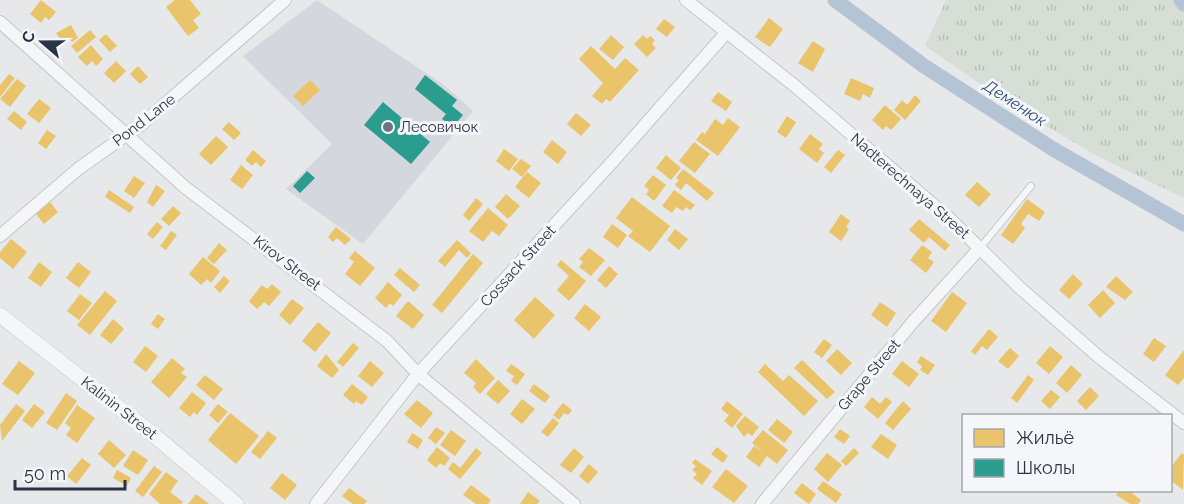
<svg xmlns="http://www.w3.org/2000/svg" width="1184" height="504" font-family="Raleway,sans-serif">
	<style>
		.built { fill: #d4d7dd }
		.grass { fill: url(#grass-tufts) }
		.homes { fill: #e9c46a }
		.schools { fill: #2a9d8f }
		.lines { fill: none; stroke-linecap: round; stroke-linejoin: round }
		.canal { stroke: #b4c4d5; stroke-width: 15 }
		.service-casing { stroke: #c4c6c8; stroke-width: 8 }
		.minor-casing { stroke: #c4c6c8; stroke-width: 14 }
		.tertiary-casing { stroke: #c4c6c8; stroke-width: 16 }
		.service { stroke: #f5f6f7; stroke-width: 6 }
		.minor { stroke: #f5f6f7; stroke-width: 12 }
		.tertiary { stroke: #f5f6f7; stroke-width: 15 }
		.poi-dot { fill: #6c737f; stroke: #f4f6f9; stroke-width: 2 }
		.labels { text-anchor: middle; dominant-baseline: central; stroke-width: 6; stroke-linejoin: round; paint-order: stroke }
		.street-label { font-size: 15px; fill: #2b3445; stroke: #f4f6f9 }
		.poi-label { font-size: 15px; fill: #2b3445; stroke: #f4f6f9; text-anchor: start }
		.water-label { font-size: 16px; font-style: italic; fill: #34527a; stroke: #f4f6f9 }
	</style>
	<defs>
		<pattern id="grass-tufts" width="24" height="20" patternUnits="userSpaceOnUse" patternTransform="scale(1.5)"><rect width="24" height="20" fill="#d6ded6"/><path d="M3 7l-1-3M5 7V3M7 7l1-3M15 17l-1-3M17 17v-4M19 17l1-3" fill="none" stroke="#b8bfb9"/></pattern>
	</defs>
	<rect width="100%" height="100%" fill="#e6e8ea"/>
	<!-- built -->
	<path class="built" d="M317 0 444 85 473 111 363 244 286 189 332 144 243 56Z"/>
	<!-- grass -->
	<path class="grass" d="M946 0H1184V198L1095 155 1008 103 925 46Z"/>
	<!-- homes -->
	<path class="homes" d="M41 0 56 12 49 20 45 17 41 23 30 14Z
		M175 0H190L201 14 193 20 199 28 188 36 166 7Z
		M769 18 783 29 770 47 755 37Z
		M664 19 675 27 667 37 656 29Z
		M71 25 78 38 72 42 69 38 62 42 56 33Z
		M90 30 96 37 77 53 71 46Z
		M106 34 117 46 110 52 99 40Z
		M611 35 624 47 613 60 599 49Z
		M643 35 647 39 650 36 655 40 652 44 656 48 647 57 634 44Z
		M813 41 825 49 813 72 798 63Z
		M91 45 103 59 96 66 92 61 87 66 78 57Z
		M591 46 615 69 625 58 639 70 610 102 606 99 602 104 592 96 603 83 579 59Z
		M116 61 126 71 114 83 104 73Z
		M138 66 148 77 140 84 130 74Z
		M9 74 15 78 0 97V85Z
		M851 78 874 88 870 98 863 94 860 101 844 94Z
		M17 79 26 86 10 107 0 99Z
		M310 80 320 90 303 106 293 96Z
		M718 92 732 102 726 111 711 101Z
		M915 95 921 101 905 120 894 110 902 100 907 105Z
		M39 99 51 108 39 123 27 114Z
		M885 105 901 119 891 130 886 126 883 130 872 120Z
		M14 111 27 122 21 130 7 119Z
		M576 113 591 125 581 136 567 124Z
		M787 116 796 122 786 138 777 132Z
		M728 118 740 127 718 156 696 140 702 132 705 134 715 119 723 125Z
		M229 122 241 133 234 140 222 129Z
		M47 130 56 136 46 149 38 143Z
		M810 134 823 144 819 149 824 153 817 163 799 149Z
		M216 136 228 147 211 165 199 154Z
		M552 140 567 152 558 164 543 152Z
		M694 142 710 154 695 173 679 161Z
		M504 149 518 159 509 171 496 161Z
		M253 150 266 161 261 167 256 162 252 166 245 160Z
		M838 150 845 155 831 173 824 167Z
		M666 155 681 168 671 180 656 168Z
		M521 159 531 166 522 177 512 169Z
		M241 165 253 175 242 189 230 180Z
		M683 169 714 193 707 201 686 183 681 190 675 185 679 180 676 178Z
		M527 172 541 183 529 198 515 187Z
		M653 175 666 185 654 201 646 194 649 190 644 186Z
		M134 176 145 183 134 198 124 191Z
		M977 182 991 194 979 207 965 195Z
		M156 185 165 191 153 207 147 202Z
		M109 190 134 207 130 213 105 197Z
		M674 190 695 205 690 210 686 207 683 211 676 207 672 213 662 206Z
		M506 194 520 206 508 219 495 207Z
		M632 197 670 226 650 252 628 236 633 231 616 218Z
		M476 198 483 204 469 221 463 215Z
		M1027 199 1045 212 1039 221 1028 214 1021 224 1025 228 1013 244 1001 235Z
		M50 202 58 212 44 224 36 214Z
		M173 206 181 213 169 226 161 219Z
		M488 208 508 225 499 236 492 231 483 242 469 231Z
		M841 214 850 221 846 227 849 229 841 241 829 232Z
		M919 219 950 245 945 251 929 237 924 243 909 230Z
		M157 222 163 227 153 239 147 234Z
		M612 224 627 235 618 248 603 237Z
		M336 227 351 239 345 245 337 238 333 242 328 237Z
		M675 229 688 239 679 250 667 240Z
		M171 231 177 235 166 250 160 246Z
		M11 239 27 252 13 269 0 258V252Z
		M457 240 471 253 467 258 459 250 445 267 438 261Z
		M219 243 227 250 214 264 207 258Z
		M922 245 932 252 928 258 934 262 926 273 910 260Z
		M589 248 605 260 591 276 579 267 583 262 579 259Z
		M355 251 375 268 360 286 345 274 354 262 349 258Z
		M473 254 483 263 442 313 432 305Z
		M203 257 220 271 211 283 207 279 201 285 189 274Z
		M561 260 586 281 569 301 557 290 569 276 557 265Z
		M39 262 52 272 41 287 28 278Z
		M78 262 91 272 79 288 66 278Z
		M609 266 618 274 606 288 597 280Z
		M400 268 420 285 414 292 394 275Z
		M1073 274 1083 284 1069 299 1059 290Z
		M224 276 230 281 220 293 214 287Z
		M1116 276 1133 292 1125 300 1106 287Z
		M388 282 402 295 393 306 390 303 386 308 375 298Z
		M272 284 281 292 269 306 264 302 257 309 249 301 262 285 267 289Z
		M1103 290 1115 303 1100 318 1088 305Z
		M105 291 117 301 90 335 77 325Z
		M952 292 967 303 946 332 931 321Z
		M80 294 92 303 79 320 67 311Z
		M535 297 555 315 534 339 514 320Z
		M292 299 304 308 290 325 279 315Z
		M408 301 424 315 413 329 396 316Z
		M880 302 896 313 887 327 871 315Z
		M585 304 601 317 589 331 574 318Z
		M158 314 165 319 158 329 151 324Z
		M113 319 124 329 111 344 100 335Z
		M318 322 331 333 315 352 302 341Z
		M989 329 998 337 987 350 982 346 975 355 971 351Z
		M1154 338 1166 346 1154 362 1143 354Z
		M824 339 832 345 822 358 814 352Z
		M353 343 359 348 343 367 337 362Z
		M145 346 158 356 146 372 133 362Z
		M1050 346 1063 357 1049 374 1036 363Z
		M1010 348 1019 356 1008 369 998 361Z
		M837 349 852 363 841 375 826 361Z
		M1184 350V378L1178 385 1165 375Z
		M326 354 339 370 332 378 317 366Z
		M921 356 935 365 928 375 920 370 922 366 917 362Z
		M172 358 185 369 181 373 187 377 169 398 151 382Z
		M476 359 495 378 480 394 473 387 476 383 464 373Z
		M802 360 835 392 827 399 794 368Z
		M19 361 35 373 18 395 2 384Z
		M370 361 384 373 372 387 358 376Z
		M902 361 919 374 909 387 892 374Z
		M511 364 525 374 517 385 511 381 514 376 506 371Z
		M765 364 783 381 789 375 818 401 804 416 758 372Z
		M1071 365 1082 375 1067 393 1056 383Z
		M205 375 223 389 214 400 196 385Z
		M1028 375 1034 380 1017 403 1011 398Z
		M498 380 510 391 498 404 486 394Z
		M352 384 368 397 362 405 356 401 354 404 343 395Z
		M534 384 550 396 545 403 529 391Z
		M1090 387 1099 396 1086 410 1077 401Z
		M1051 390 1060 397 1050 409 1041 401Z
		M192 392 206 403 197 415 194 412 190 417 179 408Z
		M66 393 77 401 57 430 46 423Z
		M872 397 880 404 886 397 892 402 878 419 864 407Z
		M522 399 535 409 522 424 510 414Z
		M417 400 433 413 421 428 404 414Z
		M727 401 743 414 732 428 724 421 729 415 721 409Z
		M903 401 911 409 893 430 885 423Z
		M563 403 572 410 568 415 564 413 559 420 553 415Z
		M16 404 25 411 2 441 0 425Z
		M34 404 45 412 32 428 22 420Z
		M218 404 228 412 218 423 209 415Z
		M77 405 95 418 77 443 66 435 71 428 65 423Z
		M230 413 259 436 236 464 208 440Z
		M745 416 759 427 752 436 748 433 744 437 736 426Z
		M553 418 559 423 548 437 541 432Z
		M777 419 793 432 784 443 768 430Z
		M436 427 445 433 436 444 428 438Z
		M840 429 850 436 844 444 834 437Z
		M451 430 466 441 455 456 440 445Z
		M763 430 788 450 777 464 767 456 759 467 746 457 754 446 765 454 752 443Z
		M268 431 277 438 260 459 251 452Z
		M412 433 423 440 418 449 407 442Z
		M881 434 897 445 888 459 871 447Z
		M109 440 126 455 114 468 98 454Z
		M437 447 450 458 444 466 440 463 436 468 427 460Z
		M717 447 728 456 723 463 711 454Z
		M476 448 482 453 460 479 448 469 453 462 460 468Z
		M574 448 584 457 571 473 560 465Z
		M854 448 859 453 846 466 841 461Z
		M133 450 148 460 138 475 123 466Z
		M827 453 842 465 828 482 814 469Z
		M1182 453 1184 455 1183 490 1170 480V468Z
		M82 458 91 465 76 484 67 476Z
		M695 459 712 471 702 485 693 478 697 474 692 470 696 466 692 463Z
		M589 464 598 472 588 484 579 476Z
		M154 466 162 472 143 497 135 491Z
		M726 469 748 486 734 503 712 487Z
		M117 470 131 478 127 486 113 478Z
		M166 472 178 481 170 492 183 502 181 504H160L149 494Z
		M282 473 297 485 285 500 270 488Z
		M823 481 842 494 836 503 817 489Z
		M802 483 816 494 809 504 794 493Z
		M471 485 491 500 488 504H476L463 495Z
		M349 488 367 501 364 504H353L342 496Z
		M1120 490H1133L1132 493 1141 500 1138 504H1130L1116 495Z
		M528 492 540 501 537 504H520Z
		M196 494 209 504H188Z"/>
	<!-- schools -->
	<path class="schools" d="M425 75 457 100 452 106 463 115 453 127 442 119 446 114 415 89Z
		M383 102 430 142 411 164 364 125Z
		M307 171 315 178 300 193 293 186Z"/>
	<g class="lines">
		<!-- canal -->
		<path class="canal" d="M835 0 924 66 1053 149 1184 224
			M1181 0 1184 4"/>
		<!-- service casing -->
		<g class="service-casing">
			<path id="service" d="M979 249 1031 186"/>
		</g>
		<!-- minor casing -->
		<g class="minor-casing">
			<path id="minor" d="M686 0 795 86 950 219 1020 288 1099 357 1184 423
				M0 22 186 188 387 341 418 374 574 504
				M0 236 78 169 143 123 285 0
				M316 504 418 374 614 160 726 33
				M762 504 912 323 979 249"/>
		</g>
		<!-- tertiary casing -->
		<g class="tertiary-casing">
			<path id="tertiary" d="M0 315 150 432 236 504"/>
		</g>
		<!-- service -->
		<use href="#service" class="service"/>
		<!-- minor -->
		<use href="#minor" class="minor"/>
		<!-- tertiary -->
		<use href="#tertiary" class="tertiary"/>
	</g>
	<!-- markers -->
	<circle class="poi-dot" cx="388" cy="127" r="6"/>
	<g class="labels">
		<!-- street labels -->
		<g class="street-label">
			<text transform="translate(144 120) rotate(-38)">Pond Lane</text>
			<text transform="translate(910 186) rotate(41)">Nadterechnaya Street</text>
			<text transform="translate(287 263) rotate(37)">Kirov Street</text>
			<text transform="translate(518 266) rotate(-48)">Cossack Street</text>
			<text transform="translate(869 375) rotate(-50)">Grape Street</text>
			<text transform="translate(119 408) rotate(38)">Kalinin Street</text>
		</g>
		<!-- poi labels -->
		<g class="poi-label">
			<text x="400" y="127">Лесовичок</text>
		</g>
		<!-- water labels -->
		<g class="water-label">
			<text transform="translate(1015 103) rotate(33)">Деменюк</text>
		</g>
	</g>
	<!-- legend -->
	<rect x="962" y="414" width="210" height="78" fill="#f4f6f9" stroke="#a4a8b1" stroke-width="1.5"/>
	<rect x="974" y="429" width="30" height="18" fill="#e9c46a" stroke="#a4a8b1" stroke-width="1.5"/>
	<text x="1016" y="444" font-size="18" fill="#2b3445">Жильё</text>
	<rect x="974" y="459" width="30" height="18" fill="#2a9d8f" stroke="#a4a8b1" stroke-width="1.5"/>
	<text x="1016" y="474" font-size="18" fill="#2b3445">Школы</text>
	<!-- north arrow -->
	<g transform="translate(42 42) rotate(290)" stroke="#f4f6f9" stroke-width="4.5" paint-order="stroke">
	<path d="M0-4.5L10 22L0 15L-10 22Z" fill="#2b3445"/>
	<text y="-9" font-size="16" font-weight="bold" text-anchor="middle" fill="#2b3445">С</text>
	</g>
	<!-- scale -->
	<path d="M15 480v9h110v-9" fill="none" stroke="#2b3445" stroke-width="3"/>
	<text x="24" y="480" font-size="18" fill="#2b3445" stroke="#f4f6f9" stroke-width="4.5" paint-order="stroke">50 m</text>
</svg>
